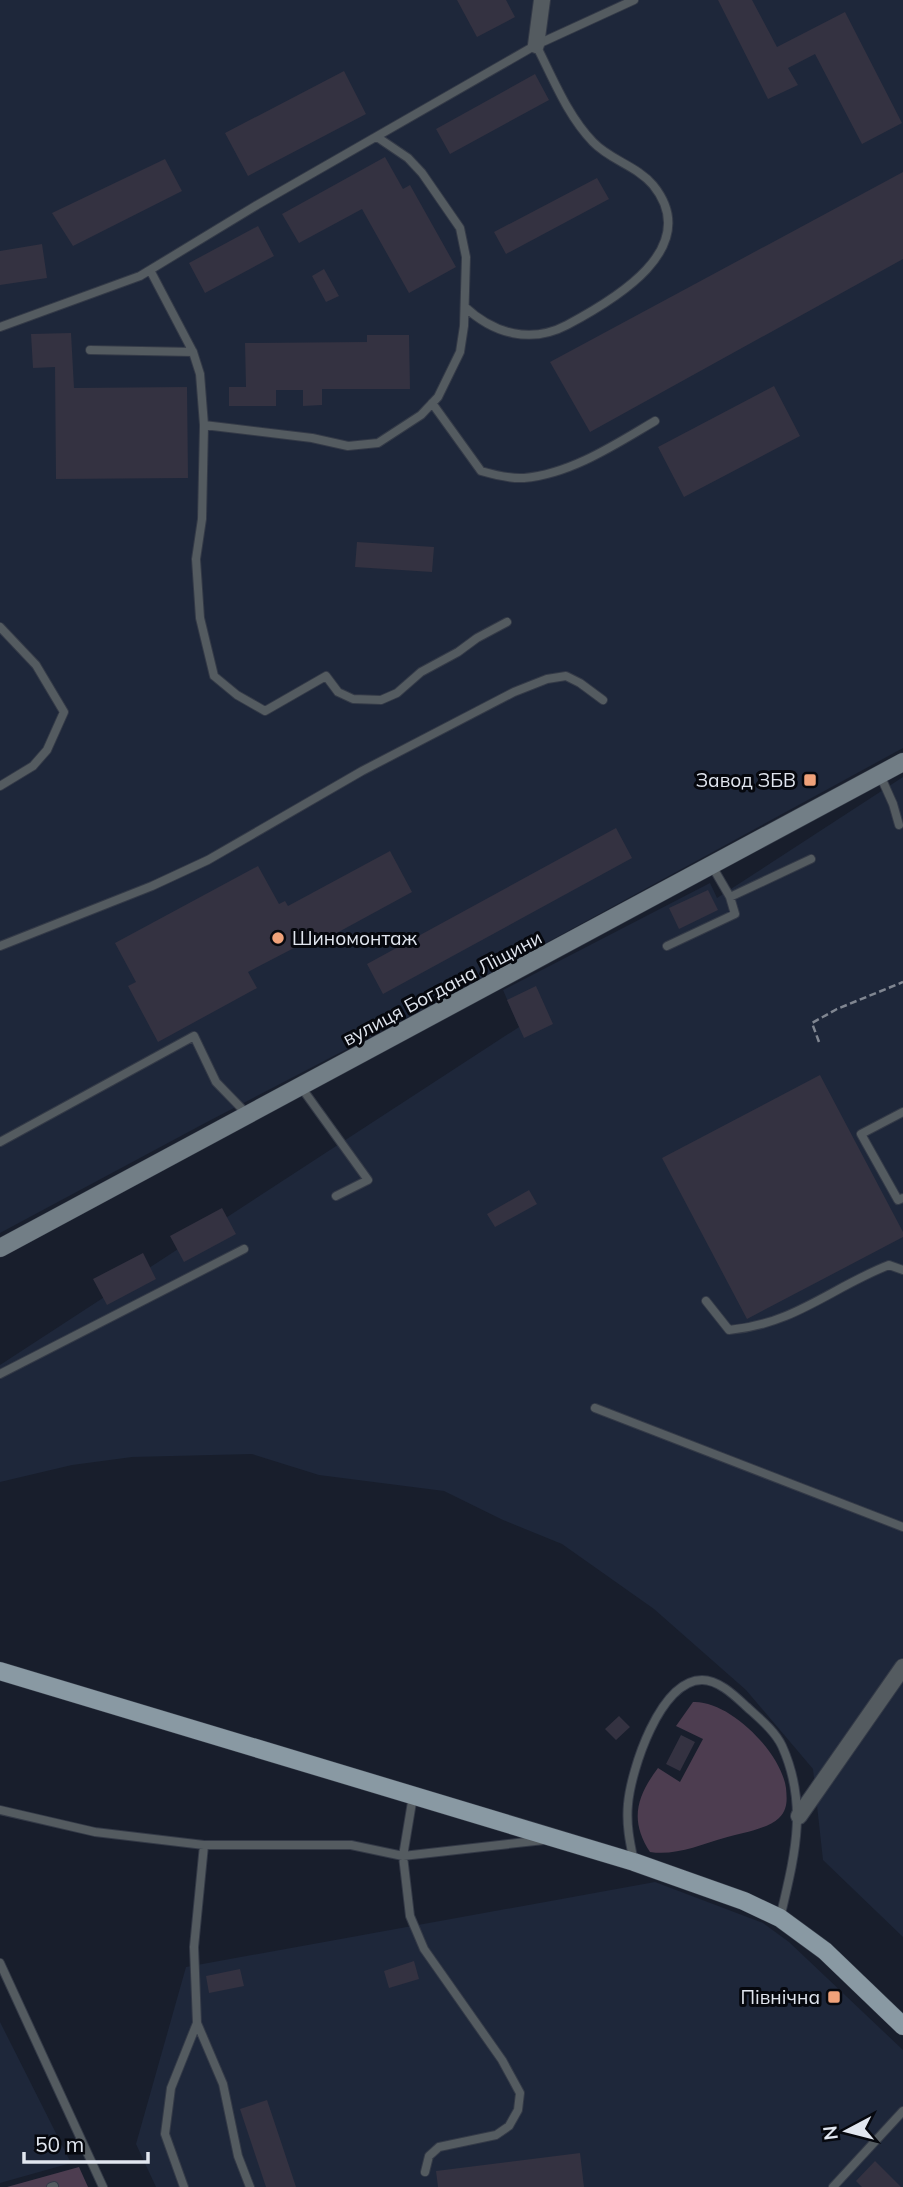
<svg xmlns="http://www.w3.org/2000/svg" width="903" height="2187" font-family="Mulish,sans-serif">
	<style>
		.built { fill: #1e273a }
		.green { fill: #4d3d50 }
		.building { fill: #343241 }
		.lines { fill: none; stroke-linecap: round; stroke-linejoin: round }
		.lane-casing { stroke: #343a47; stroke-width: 10 }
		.street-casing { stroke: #343a47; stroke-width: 18 }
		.secondary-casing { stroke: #343a47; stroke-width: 19 }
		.primary-casing { stroke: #343a47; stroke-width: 19 }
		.path { stroke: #808691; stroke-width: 2.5; stroke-dasharray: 7 3.5; stroke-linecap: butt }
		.lane { stroke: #545b60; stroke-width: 8 }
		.street { stroke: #545b60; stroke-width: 16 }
		.secondary { stroke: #727e86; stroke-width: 18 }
		.primary { stroke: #8999a3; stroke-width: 18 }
		.poi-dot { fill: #f0a27a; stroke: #06080e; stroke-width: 2.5 }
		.labels { text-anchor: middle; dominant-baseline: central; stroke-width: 6; stroke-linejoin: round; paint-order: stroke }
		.poi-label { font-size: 19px; fill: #e1e6ef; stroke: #06080e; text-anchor: end }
		.street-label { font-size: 19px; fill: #e1e6ef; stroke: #06080e }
	</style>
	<rect width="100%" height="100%" fill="#181e2c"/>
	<!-- built -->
	<path class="built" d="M0 0H903V748L460 990 207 1122 0 1233Z
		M903 777V1937L823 1860 813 1769 746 1690 654 1609 562 1544 503 1520 444 1491 319 1475 252 1454 132 1457 72 1465 0 1482V1365L519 1027 503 990 710 883 717 898Z
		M655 1882 763 1923 789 1942 903 2050V2187H156L136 2144 186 1967Z
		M0 2022 71 2163 0 2183Z"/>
	<!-- green -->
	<path class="green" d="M693 1702C729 1700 781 1752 786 1788 787 1799 788 1809 779 1818 766 1830 740 1833 724 1838 700 1845 675 1856 650 1852 629 1820 637 1796 658 1768L680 1782 703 1739 676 1726Z
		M79 2167 88 2187H7Z"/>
	<!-- building -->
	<path class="building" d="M457 0H506L515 17 477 37Z
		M718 0H752L777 47 845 12 902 123 862 144 815 54 788 68 798 85 768 99Z
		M344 71 366 114 248 176 225 133Z
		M535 74 549 100 450 154 436 129Z
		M385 157 403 189 410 185 456 267 409 293 362 209 299 243 282 214Z
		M165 159 182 191 73 246 52 213Z
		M903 172V259L590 432 550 362Z
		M597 178 609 199 506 254 494 232Z
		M258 226 274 256 205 293 189 263Z
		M42 244 47 278 0 285V251Z
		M324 269 339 296 326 302 312 276Z
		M71 333 74 388 187 387 188 478 56 479 55 367 33 368 31 334Z
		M367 335H409L410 389H322V405L303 406V390H276V406H229V387H246L245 343 367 342Z
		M774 386 800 436 684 497 658 447Z
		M357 542 434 547 432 572 355 567Z
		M616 828 632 858 383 994 367 964Z
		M390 851 412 892 322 941 319 935 248 972 257 988 158 1042 128 986 136 982 115 943 258 866 279 904 285 901 288 906Z
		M708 890 718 910 679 929 669 908Z
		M536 986 553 1024 524 1038 507 1000Z
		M820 1075 903 1232V1237L747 1319 662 1158Z
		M529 1190 537 1204 495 1227 487 1214Z
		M222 1208 236 1234 184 1262 170 1236Z
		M143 1253 156 1279 107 1305 93 1279Z
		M619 1716 630 1727 616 1740 605 1729Z
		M681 1735 695 1742 680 1771 666 1764Z
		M414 1961 419 1979 389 1988 384 1971Z
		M240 1969 244 1986 209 1993 206 1976Z
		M267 2100 296 2187H266L240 2109Z
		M580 2153 584 2187H438L436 2171Z
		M875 2161 901 2187H862L856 2181Z"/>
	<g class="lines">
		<!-- lane casing -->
		<g class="lane-casing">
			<path id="lane" d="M150 270 193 352 200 374 204 425 312 438 348 446 378 443 421 415 438 397 460 352 464 326 466 257 460 228 422 173 408 158 377 137
				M465 307C494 334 531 344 567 325 614 300 704 248 653 185 637 166 610 160 593 142 567 115 553 78 536 45
				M0 327 140 276 257 205 536 45 634 0
				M90 350 193 352
				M432 403 481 471C495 475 510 479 524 478 571 474 616 444 655 421
				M204 425 202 519 196 559 200 618 214 676 237 695 265 711 326 676 338 692 353 699 381 700 397 693 421 672 458 652 477 638 507 622
				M0 627 36 665 64 712 47 750 33 766 0 786
				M880 775 893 804 899 825
				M730 897 811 859
				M0 946 152 886 208 860 362 771 514 692 547 679 566 676 580 683 603 700
				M667 946 735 914 730 897 712 866
				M301 1087 368 1180 336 1196
				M903 1112 861 1134 898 1200 903 1198
				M0 1142 194 1036 216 1082 248 1115
				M706 1301 729 1330C795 1324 832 1287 889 1265L903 1270
				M0 1374 244 1249
				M595 1408 903 1527
				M413 1796 403 1856 410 1916 424 1949 502 2060 520 2093 518 2110 509 2126 496 2135 439 2147 429 2156 425 2172
				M0 1810 95 1832 204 1845H351L403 1856 544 1840
				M204 1845 194 1947 197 2023 223 2084 238 2156 250 2187
				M634 1862C630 1843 626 1825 628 1804 631 1770 660 1680 702 1680 719 1680 735 1696 747 1707 759 1718 775 1731 782 1746 809 1806 794 1858 780 1918
				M0 1963 103 2187
				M51 2187 54 2186
				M184 2187 165 2134 171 2088 197 2023
				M833 2187 903 2111"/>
		</g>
		<!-- street casing -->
		<g class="street-casing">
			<path id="street" d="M536 45 542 0
				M799 1816 903 1667"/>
		</g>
		<!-- secondary casing -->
		<g class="secondary-casing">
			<path id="secondary" d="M0 1248 903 762"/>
		</g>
		<!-- primary casing -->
		<g class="primary-casing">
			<path id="primary" d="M0 1671 634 1862 744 1901 780 1918 825 1951 903 2026"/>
		</g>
		<!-- path -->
		<path class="path" d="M819 1042 812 1023 837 1009 903 982"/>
		<!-- lane -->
		<use href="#lane" class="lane"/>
		<!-- street -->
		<use href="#street" class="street"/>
		<!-- secondary -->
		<use href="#secondary" class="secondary"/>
		<!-- primary -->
		<use href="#primary" class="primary"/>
	</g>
	<!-- markers -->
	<g class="poi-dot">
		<rect x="803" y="773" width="14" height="14" rx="3.5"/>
		<circle cx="278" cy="938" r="7"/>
		<rect x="827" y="1990" width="14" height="14" rx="3.5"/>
	</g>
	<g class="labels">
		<!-- poi labels -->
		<g class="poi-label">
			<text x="796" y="780">Завод ЗБВ</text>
			<text x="292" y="938" text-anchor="start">Шиномонтаж</text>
			<text x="820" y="1997">Північна</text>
		</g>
		<!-- street labels -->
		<g class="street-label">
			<text transform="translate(442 988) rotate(-28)">вулиця Богдана Ліщини</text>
		</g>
	</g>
	<!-- north arrow -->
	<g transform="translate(847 2131) rotate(263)" stroke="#06080e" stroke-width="5" paint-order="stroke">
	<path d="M0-5L12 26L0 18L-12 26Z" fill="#e1e6ef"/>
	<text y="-10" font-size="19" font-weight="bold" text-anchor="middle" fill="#e1e6ef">N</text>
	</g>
	<!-- scale -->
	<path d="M24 2152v10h124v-10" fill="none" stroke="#e1e6ef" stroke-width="3.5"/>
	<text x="35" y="2152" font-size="21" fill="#e1e6ef" stroke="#06080e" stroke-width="5" paint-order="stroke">50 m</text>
</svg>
